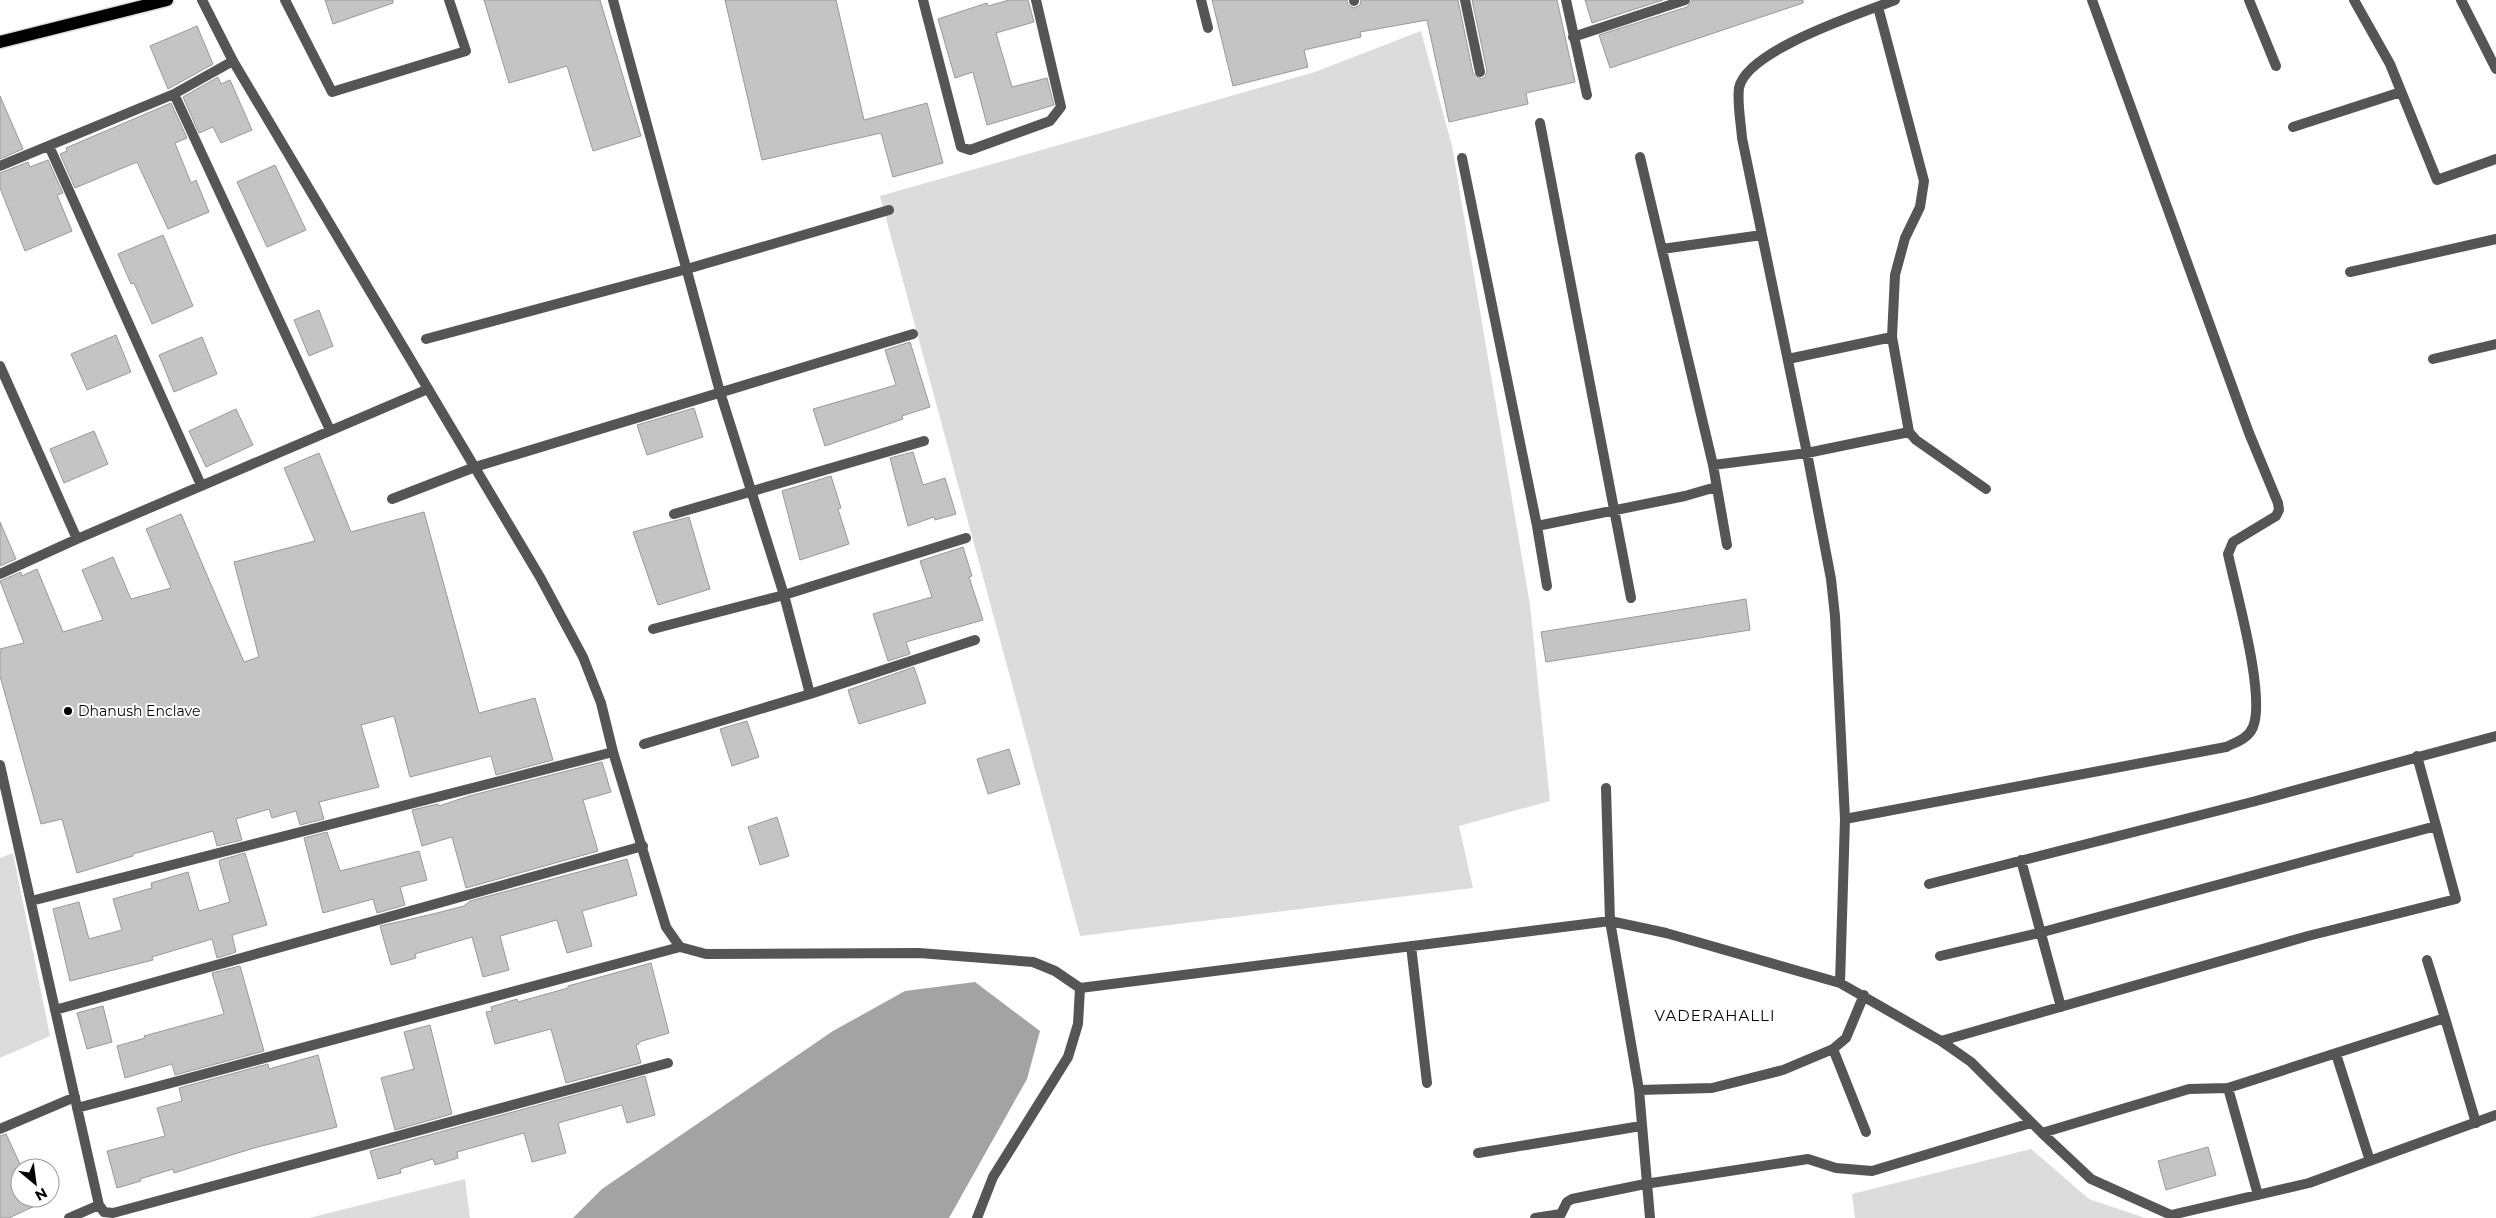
<svg xmlns="http://www.w3.org/2000/svg" width="2496" height="1218" font-family="Montserrat,sans-serif">
	<style>
		.green { fill: #dcdcdc }
		.water { fill: #a3a3a3 }
		.building { fill: #c4c4c4; stroke: #999 }
		.lines { fill: none; stroke-linecap: round; stroke-linejoin: round }
		.primary-casing { stroke: #dbdbdb; stroke-width: 15 }
		.service { stroke: #555; stroke-width: 10 }
		.minor { stroke: #555; stroke-width: 10 }
		.tertiary { stroke: #555; stroke-width: 10 }
		.primary { stroke: #000; stroke-width: 12 }
		.poi-dot { fill: #000; stroke: #fff; stroke-width: 2 }
		.labels { text-anchor: middle; dominant-baseline: central; stroke-width: 4; stroke-linejoin: round; paint-order: stroke }
		.poi-label { font-size: 14px; fill: #000; stroke: #fff; text-anchor: start }
		.neighbourhood-label { font-size: 15px; letter-spacing: 1px; fill: #000; stroke: #fff }
	</style>
	<rect width="100%" height="100%" fill="#fff"/>
	<!-- green -->
	<path class="green" d="M1421 31 1452 146 1530 605 1550 801 1459 826 1473 888 1080 936 880 196 1315 72Z
		M13 853 50 1036 0 1058V858Z
		M2031 1149 2089 1199 2145 1218H1855L1852 1194Z
		M465 1179 470 1218H309Z"/>
	<!-- water -->
	<path class="water" d="M975 982 1040 1031 1027 1079 949 1218H573L602 1189 833 1031 905 991Z"/>
	<!-- building -->
	<path class="building" d="M325 0H393V3L333 24Z
		M484 0H600L641 136 593 151 567 66 509 83Z
		M725 0H836L864 120 927 103 943 163 893 177 881 133 762 160Z
		M1009 0H1028L1034 22 996 33 1012 87 1047 78 1054 105 987 125 973 72 955 78 938 19 987 3 988 6Z
		M1212 0H1347L1348 5 1354 8 1360 5 1361 0H1458L1473 73 1481 79 1485 77 1487 71 1472 0H1557L1575 82 1526 93 1528 104 1449 122 1427 20 1360 32 1361 37 1304 50 1308 67 1233 86Z
		M1585 0H1663L1592 23Z
		M1692 0H1803V3L1610 68 1599 35 1687 7Z
		M197 26 213 64 168 89 150 46Z
		M218 77 221 84 230 80 252 130 221 143 213 127 199 133 183 97Z
		M0 96 23 149 0 159Z
		M171 103 187 138 175 143 191 183 196 180 209 212 168 229 137 162 75 188 60 154 67 151 66 148Z
		M48 160 63 193 57 195 72 231 25 251 0 188V173L28 162 30 167Z
		M275 165 306 230 267 247 237 182Z
		M163 235 193 306 152 324 134 283 131 284 118 254Z
		M319 310 333 346 309 356 294 320Z
		M116 335 131 372 87 390 71 354Z
		M202 337 217 374 174 392 159 355Z
		M910 342 930 407 902 416 903 419 825 446 813 409 896 385 885 350Z
		M694 408 703 437 647 455 637 425Z
		M236 409 253 445 206 467 189 431Z
		M94 431 108 464 64 483 50 449Z
		M913 452 923 485 945 478 956 514 935 520 934 517 908 526 890 458Z
		M319 453 351 532 424 512 479 713 535 698 553 760 496 775 491 756 410 777 394 716 361 725 379 787 319 802 324 819 300 825 296 811 272 818 269 809 236 819 242 840 217 846 213 831 133 854V856L77 873 62 819 41 824 0 676V649L24 643 0 581 21 572 22 576 37 569 63 632 103 620 82 570 113 557 131 599 171 588 146 529 181 514 244 662 259 657 234 562 315 541 284 468Z
		M831 476 841 508 838 509 849 544 800 560 782 491Z
		M689 517 710 589 658 605 633 532Z
		M0 522 16 559 0 566Z
		M963 547 972 576 969 577 983 620 906 642 910 654 888 661 873 614 932 597 920 561Z
		M1746 599 1750 630 1546 662 1541 632Z
		M914 667 926 703 859 724 848 690Z
		M747 721 759 757 732 766 720 729Z
		M1009 749 1020 784 988 794 977 759Z
		M602 762 611 792 583 800 598 851 466 888 452 837 422 846 412 810 438 804 439 806 469 796Z
		M777 817 789 856 760 865 748 827Z
		M327 832 340 871 419 851 427 880 400 887 405 905 377 913 373 899 323 913 304 838Z
		M245 853 267 925 232 935 236 952 217 958 212 939 152 957 153 960 70 981 53 909 79 902 89 939 122 930 113 899 152 888 151 883 188 872 199 911 230 902 219 862 220 860Z
		M627 859 637 895 582 911 592 946 567 953 557 920 500 936 509 970 483 977 472 937 442 946 415 954 416 958 391 965 380 926 433 914 464 906 470 901Z
		M651 963 669 1033 639 1042V1044L636 1045 641 1063 566 1083 551 1029 495 1044 486 1012 492 1011 491 1007 517 999 518 1002 568 988V986Z
		M240 966 264 1051 175 1075 172 1064 125 1078 117 1046 145 1038 144 1036 224 1014 212 973Z
		M103 1006 112 1042 87 1049 77 1013Z
		M430 1025 452 1114 395 1130 381 1078 414 1069 404 1032Z
		M318 1055 337 1127 254 1148 174 1173 173 1169 140 1179 141 1181 117 1188 107 1151 165 1136 157 1108 182 1101 179 1088 268 1064 269 1069Z
		M645 1076 655 1115 627 1123 622 1105 558 1123 566 1153 532 1162 524 1133 457 1152 458 1158 435 1165 433 1159 400 1169 401 1173 378 1179 370 1151Z
		M6 1134 20 1164V1198H52L9 1218H0V1136Z
		M2208 1147 2216 1175 2166 1190 2158 1161Z"/>
	<g class="lines">
		<!-- primary casing -->
		<g class="primary-casing">
			<path id="primary" d="M0 42 167 0"/>
		</g>
		<!-- service -->
		<path class="service" d="M613 0 720 392 784 595 810 694
			M1201 0 1208 28
			M2092 0 2249 433 2278 503 2279 510 2276 516 2233 542 2228 554C2236 592 2266 696 2253 727 2248 739 2236 742 2226 747
			M426 339 687 269 889 210
			M475 467 913 334
			M674 514 924 441
			M653 629 784 595 966 538
			M644 744 810 694 975 640"/>
		<!-- minor -->
		<path class="minor" d="M285 0 332 92 466 51 449 0
			M923 0 961 147 970 150 1050 121 1061 107 1036 0
			M1354 0V1
			M1465 0 1480 72
			M1566 0 1587 95
			M2249 0 2276 66
			M2354 0 2390 64 2437 180 2496 159
			M2461 0 2496 69
			M1878 7 1924 181 1920 207 1905 238 1895 275 1892 337 1909 432 1916 440 1986 489
			M1573 37 1685 0
			M174 94 233 61
			M1540 123 1631 598
			M2293 127 2401 92
			M49 146 201 485
			M1640 157 1713 465 1727 545
			M1462 158 1537 526
			M0 166 174 94 330 430
			M1662 249 1762 235
			M2350 272 2496 239
			M1788 359 1892 337
			M2433 359 2496 344
			M0 366 77 539
			M1713 465 1807 453 1909 432
			M392 499 475 467
			M0 574 77 539 428 389
			M1547 586 1537 526 1685 496 1716 487
			M0 765 99 1205 104 1212 113 1213 668 1063
			M1606 788 1610 921 1639 1090 1650 1218
			M1845 819 2226 747
			M2021 860 2061 1007
			M1929 884 2252 802 2496 736
			M31 901 613 752
			M1411 946 1427 1083
			M1940 956 2039 933 2436 826
			M1840 983 1845 819 1835 616 1831 579 1807 453 1742 138C1741 123 1737 103 1739 88 1746 50 1862 13 1895 0
			M1080 988 1610 921 1666 933 1840 983 1941 1041 1971 1062 2042 1133 2091 1179 2171 1215 2172 1218
			M55 1010 643 846
			M2445 1018 2476 1123
			M1941 1041 2308 936 2456 899 2417 756
			M1833 1049 1866 1132
			M2336 1054 2370 1161
			M2228 1088 2258 1195
			M1639 1090 1712 1088 1783 1070 1833 1049 1846 1038 1864 995
			M77 1108 680 947
			M0 1129 75 1097
			M2042 1133 2189 1089 2228 1088 2445 1018 2427 960
			M1478 1153 1641 1126
			M2171 1215 2309 1183 2496 1115
			M69 1218 99 1205
			M1535 1218 1561 1214 1567 1202 1572 1199 1645 1184 1808 1159 1836 1168 1872 1171 2031 1123"/>
		<!-- tertiary -->
		<path class="tertiary" d="M202 0 233 61 540 577 583 657 601 703 613 752 666 927 680 947 706 954 919 953 1033 962 1055 971 1080 988 1078 1024 1068 1057 993 1177 977 1218"/>
		<!-- primary -->
		<use href="#primary" class="primary"/>
	</g>
	<!-- markers -->
	<circle class="poi-dot" cx="68" cy="711" r="5"/>
	<g class="labels">
		<!-- poi labels -->
		<g class="poi-label">
			<text x="78" y="711">Dhanush Enclave</text>
		</g>
		<!-- neighbourhood labels -->
		<g class="neighbourhood-label">
			<text x="1715" y="1015">VADERAHALLI</text>
		</g>
	</g>
	<!-- north arrow -->
	<g transform="translate(35 1183) rotate(151)"><circle r="24" fill="#ffffff" stroke="#999999"/>
	<path d="M0-4L9 19L0 12L-9 19Z" fill="#000000"/>
	<text y="-8" font-size="14" font-weight="bold" text-anchor="middle" fill="#000000">N</text>
	</g>
</svg>
